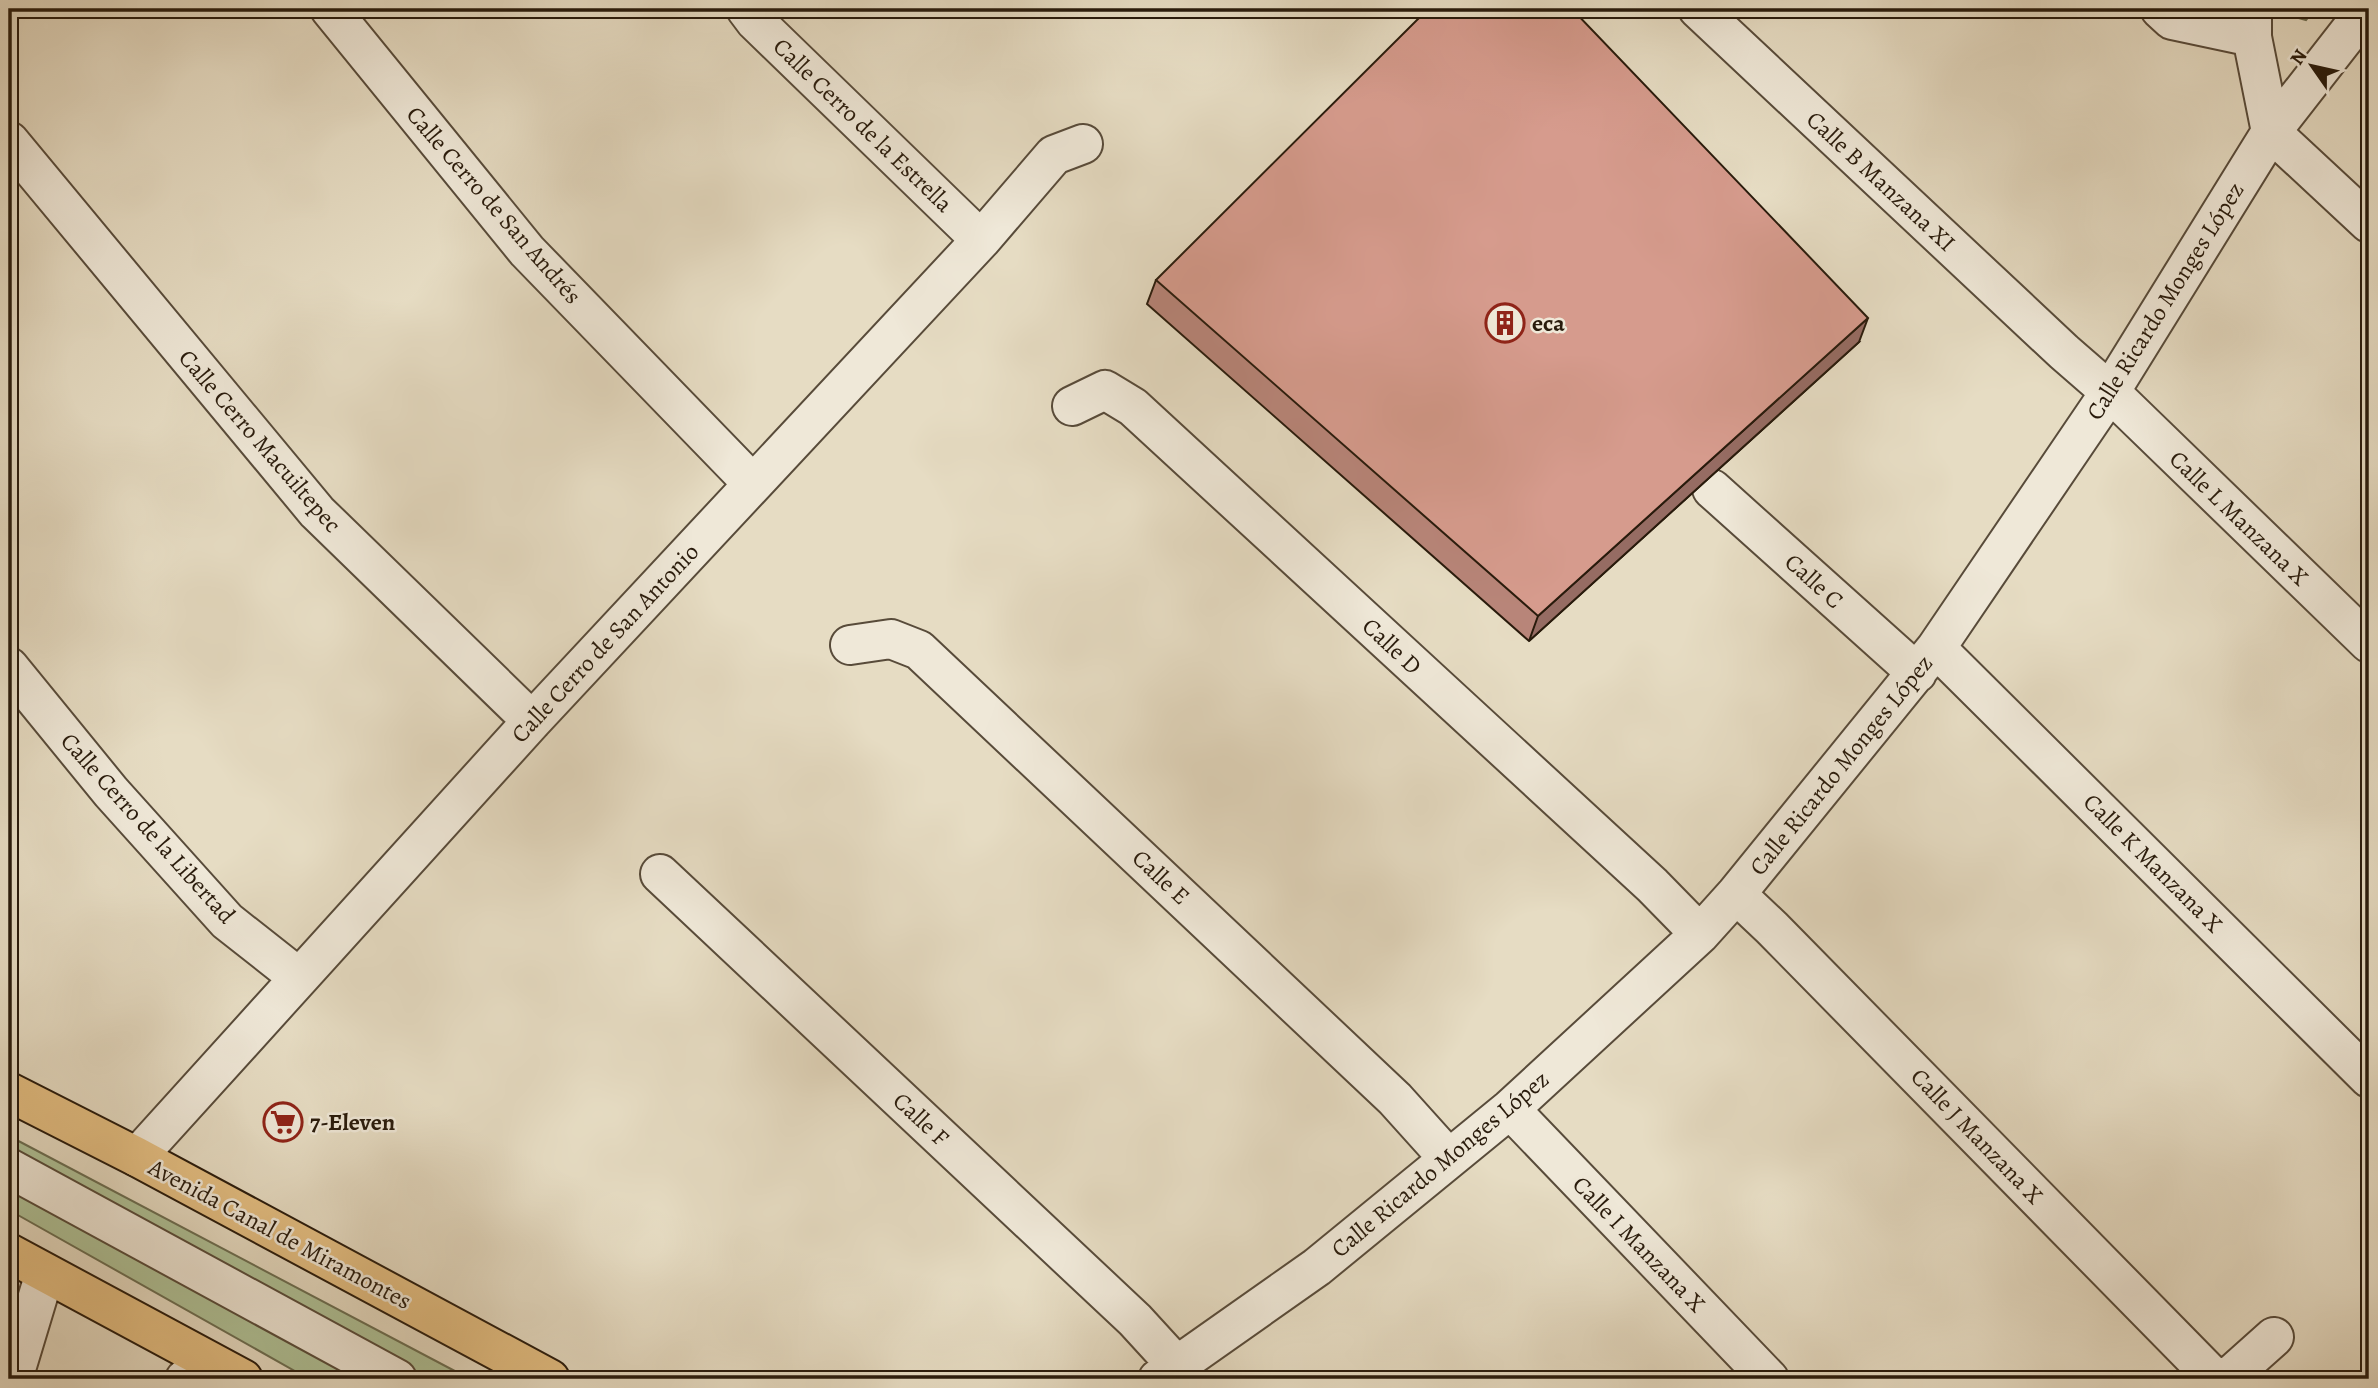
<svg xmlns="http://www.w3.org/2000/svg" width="2378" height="1388" font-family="Alegreya,serif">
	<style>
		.green { fill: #afc298; stroke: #6c6e52; stroke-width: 2 }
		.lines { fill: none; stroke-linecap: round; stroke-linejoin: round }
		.minor-casing { stroke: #584b3a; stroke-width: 42 }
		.major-casing { stroke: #291b0c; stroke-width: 42 }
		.minor { stroke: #efe8d8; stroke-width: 38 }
		.major { stroke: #e3be82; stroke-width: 38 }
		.wall { fill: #b88579; stroke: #291b0c; stroke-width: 2 }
		.shaded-wall { fill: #966c63; stroke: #291b0c; stroke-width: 2 }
		.building { fill: #d69b8d; stroke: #291b0c; stroke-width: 2 }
		.labels { text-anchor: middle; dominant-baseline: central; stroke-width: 5; stroke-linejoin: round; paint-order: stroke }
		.street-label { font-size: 24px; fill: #291b0c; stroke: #efe8d8 }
		.poi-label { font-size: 24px; font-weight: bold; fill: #291b0c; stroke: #efe8d8; text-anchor: start }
	</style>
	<rect width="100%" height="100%" fill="#e6dcc3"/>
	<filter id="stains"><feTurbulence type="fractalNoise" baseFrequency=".00286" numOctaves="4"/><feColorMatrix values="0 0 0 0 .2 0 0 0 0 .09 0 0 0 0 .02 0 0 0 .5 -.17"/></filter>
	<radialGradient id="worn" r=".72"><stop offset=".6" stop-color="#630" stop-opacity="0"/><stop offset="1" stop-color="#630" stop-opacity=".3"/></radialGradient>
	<!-- green -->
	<path class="green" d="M2281 9H2315L2306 20 2281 13Z
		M9 1136 470 1379H309L9 1210Z"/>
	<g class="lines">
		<!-- minor casing -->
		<g class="minor-casing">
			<path id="minor" d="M330 9 527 251 753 484
				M746 9 755 21 981 240
				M1698 9 2064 352 2110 392 2369 643
				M2160 9 2172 20 2252 37
				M2252 9V37L2271 132 2369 223
				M9 141 317 512 532 721
				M1072 406 1105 390 1133 407 1652 885 1700 934
				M1712 489 1917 673
				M850 645 891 639 919 650 1395 1099 1449 1159
				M1936 648 2369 1078
				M9 667 111 792 227 921 298 977
				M660 874 1135 1320 1178 1367
				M1736 894 1772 928 2215 1379
				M1510 1109 1769 1379
				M137 1157 532 721 981 240 1054 155 1083 144
				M9 1168 397 1379
				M13 1379 45 1273
				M185 1379 208 1361
				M1158 1379 1317 1267 1510 1109 1700 934 1736 894 1936 648 2110 392 2271 132 2367 9
				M2227 1379 2274 1337"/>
		</g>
		<!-- major casing -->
		<g class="major-casing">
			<path id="major" d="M9 1092 137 1157 550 1379
				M9 1253 243 1379"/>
		</g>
		<!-- minor -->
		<use href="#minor" class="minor"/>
		<!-- major -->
		<use href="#major" class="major"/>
	</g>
	<!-- wall -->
	<path class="wall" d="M1156 280 1859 342 1529 641 1147 304Z"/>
	<!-- shaded-wall -->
	<path class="shaded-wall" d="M1868 318 1859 342 1529 641 1538 616Z"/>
	<!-- building -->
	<path class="building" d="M1428 9H1572L1868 318 1538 616 1156 280Z"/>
	<!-- icons -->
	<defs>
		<g id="building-ring" transform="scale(2.0125)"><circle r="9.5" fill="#efe8d8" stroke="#8f2418" stroke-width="1.5"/><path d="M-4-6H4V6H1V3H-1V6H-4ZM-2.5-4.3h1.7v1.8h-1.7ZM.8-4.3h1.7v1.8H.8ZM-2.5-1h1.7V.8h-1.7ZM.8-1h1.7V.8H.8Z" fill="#8f2418"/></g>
		<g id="supermarket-ring" transform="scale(2.0125)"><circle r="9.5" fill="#efe8d8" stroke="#8f2418" stroke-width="1.5"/><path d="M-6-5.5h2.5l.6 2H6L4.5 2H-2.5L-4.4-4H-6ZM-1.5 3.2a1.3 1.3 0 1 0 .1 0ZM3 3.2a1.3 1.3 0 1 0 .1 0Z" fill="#8f2418"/></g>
	</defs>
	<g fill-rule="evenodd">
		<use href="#building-ring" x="1505" y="323"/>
		<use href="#supermarket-ring" x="283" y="1122"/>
	</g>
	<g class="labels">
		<!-- street labels -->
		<g class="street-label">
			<text transform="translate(863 125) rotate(44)">Calle Cerro de la Estrella</text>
			<text transform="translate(1881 181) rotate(43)">Calle B Manzana XI</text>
			<text transform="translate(494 205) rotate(49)">Calle Cerro de San Andrés</text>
			<text transform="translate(2165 301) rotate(-58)">Calle Ricardo Monges López</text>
			<text transform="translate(260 441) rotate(49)">Calle Cerro Macuiltepec</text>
			<text transform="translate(2239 518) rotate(44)">Calle L Manzana X</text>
			<text transform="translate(1814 581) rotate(42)">Calle C</text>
			<text transform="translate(605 643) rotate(-47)">Calle Cerro de San Antonio</text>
			<text transform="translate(1392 646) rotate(43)">Calle D</text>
			<text transform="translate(1841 765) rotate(-51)">Calle Ricardo Monges López</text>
			<text transform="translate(148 828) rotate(48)">Calle Cerro de la Libertad</text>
			<text transform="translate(2153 863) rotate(45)">Calle K Manzana X</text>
			<text transform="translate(1161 877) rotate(43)">Calle E</text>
			<text transform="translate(921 1119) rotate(43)">Calle F</text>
			<text transform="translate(1977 1136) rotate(46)">Calle J Manzana X</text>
			<text transform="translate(1440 1164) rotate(-40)">Calle Ricardo Monges López</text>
			<text transform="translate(280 1234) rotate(28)">Avenida Canal de Miramontes</text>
			<text transform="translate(1639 1244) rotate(46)">Calle I Manzana X</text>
		</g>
		<!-- poi labels -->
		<g class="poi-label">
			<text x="1532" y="323">eca</text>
			<text x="310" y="1122">7-Eleven</text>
		</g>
	</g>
	<!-- margin -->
	<rect width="2378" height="1388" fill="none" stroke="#e6dcc3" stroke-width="35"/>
	<rect x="10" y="10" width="2357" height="1367" fill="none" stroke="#291b0c" stroke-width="3.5"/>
	<rect x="18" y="18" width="2343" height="1353" fill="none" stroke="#291b0c" stroke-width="2"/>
	<!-- north arrow -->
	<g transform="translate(2312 66) rotate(304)" stroke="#efe8d8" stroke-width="5" paint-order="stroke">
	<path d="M0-5L12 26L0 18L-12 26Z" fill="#291b0c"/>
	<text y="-10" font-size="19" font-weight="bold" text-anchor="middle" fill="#291b0c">N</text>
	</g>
	<rect width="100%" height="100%" filter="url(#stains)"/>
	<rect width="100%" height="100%" fill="url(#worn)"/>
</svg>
